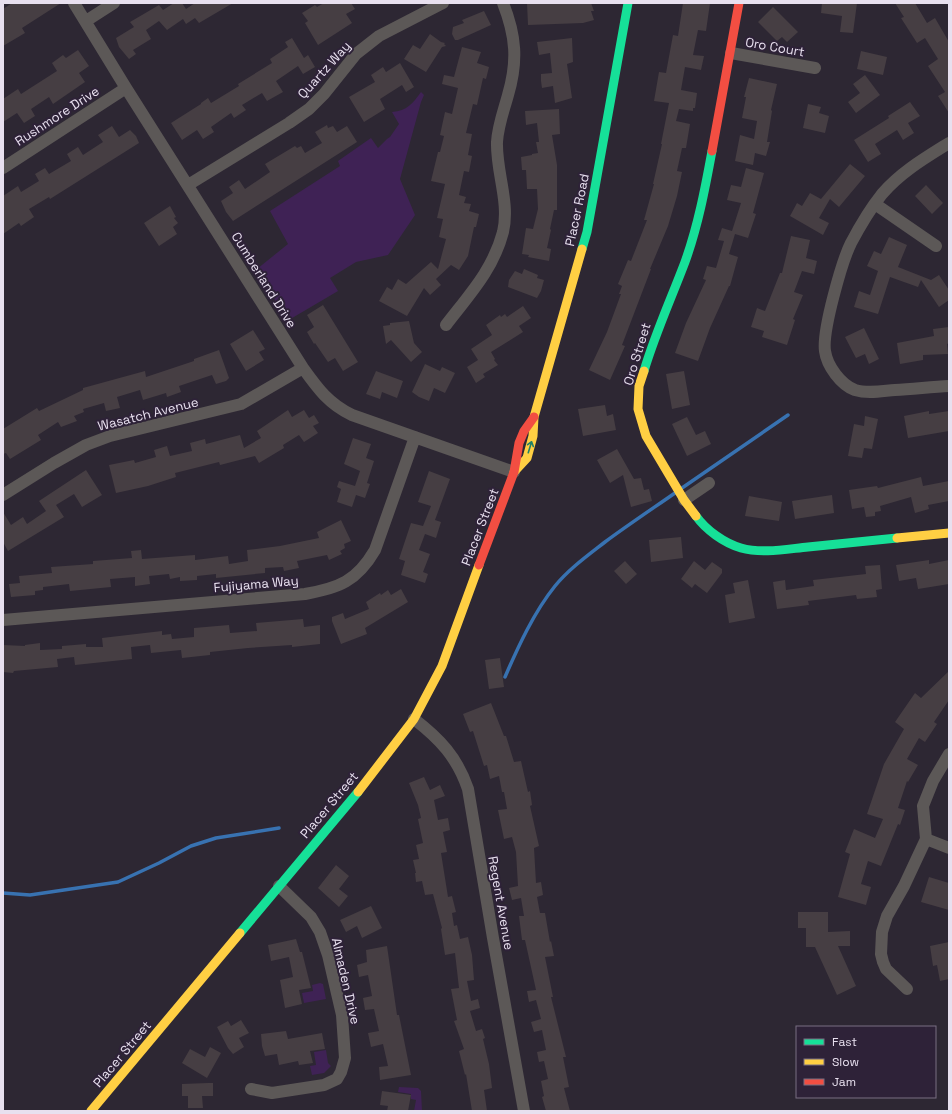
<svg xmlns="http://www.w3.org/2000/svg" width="952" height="1114" font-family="'Space Grotesk',sans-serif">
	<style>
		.green { fill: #3f2255 }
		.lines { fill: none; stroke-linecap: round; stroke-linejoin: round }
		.stream { stroke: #3872b1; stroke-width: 3.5 }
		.building { fill: #463e43 }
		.street { stroke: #5c5857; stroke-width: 12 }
		.fast { stroke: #16e098; stroke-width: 9 }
		.slow { stroke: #ffcf43; stroke-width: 9 }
		.jam { stroke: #f24e42; stroke-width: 9 }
		.oneway { stroke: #228168 }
		.labels { text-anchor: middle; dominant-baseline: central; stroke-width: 4; stroke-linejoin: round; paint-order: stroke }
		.street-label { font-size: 13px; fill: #e8e0ef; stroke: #2e2238 }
	</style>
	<rect width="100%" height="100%" fill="#2d2733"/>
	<!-- green -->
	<path class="green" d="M421 92 424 95 421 102 400 179 415 215 388 255 356 262 330 278 338 291 287 321 257 269 288 244 270 211 340 166 338 161 371 138 378 148 387 139 390 137 399 124 392 112C407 111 413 103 421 92Z
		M320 983 323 984 326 999 304 1003 302 993 313 991 312 985Z
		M326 1050 328 1063 331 1066 324 1073 312 1075 310 1066 316 1065 314 1052Z
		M399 1087 418 1088 421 1091 422 1111H414L416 1100 411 1099V1094L398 1092Z"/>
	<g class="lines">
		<!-- stream -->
		<path class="stream" d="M682 488 788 415
			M505 677C518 647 534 612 555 586 569 569 587 556 605 542 628 525 652 509 675 493
			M3 893 30 895 118 882 159 863 191 846 216 838 279 828"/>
	</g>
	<!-- building -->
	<path class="building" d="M12 3H61L22 28 25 33 3 46V9Z
		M174 3H182L186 9 195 3H233L199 23 195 18 186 24 183 19 167 30 159 21 146 30 151 39 133 50 136 54 129 59 119 47 116 38 134 27 130 22 142 15 159 5 163 10Z
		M324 3H351L355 9 346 14 352 23 318 45 305 23 308 21 302 13 315 5 317 7Z
		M527 3H591L594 11H591L594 20 583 23 528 25Z
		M683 3H710L706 31 698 30 693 55 704 56 701 70 685 67 681 90 697 93 695 108H693V111L679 109 676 121 690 124 686 148H682L677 171 682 172 677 196 668 226 650 269H651L622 345 625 346 610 380 589 370 607 332 621 294H619L622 286 618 284 628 260 631 261 647 220H644L654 184H653L662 144H661L669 103 654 101 659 72 666 73 673 35 678 36Z
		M822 3H857L853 33 840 32 842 16 821 13Z
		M895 3H915L927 23 935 18 949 42V113L938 96 945 92 928 66 938 59 925 38 917 43 901 18 904 17Z
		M773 7 798 32 787 42 782 37 777 41 758 22Z
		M484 11 491 25 458 40H455L452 34 453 27 464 23 462 20Z
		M430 34 441 42 445 43 444 44 446 46 442 47 426 72 404 59 413 45 420 49Z
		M292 38 304 58 308 55 315 67 303 74 298 66 276 81 283 92 267 101 262 93 242 105 246 110 234 118 231 113 211 127 214 132 203 139 197 130 182 140 171 123 201 104V103L208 98 211 103 239 86 238 84 272 63 270 59 288 47 285 42Z
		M572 38 573 62 567 64 572 98 555 103 553 86 542 88 541 81V74L552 73 550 53 539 55 537 42Z
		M462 47 481 52 477 63 489 67 486 79 483 78 477 105 473 104 466 133 472 134 468 155 472 156 469 172 464 171 459 195 466 197 464 203 471 204 469 211 479 214 476 227H474L468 256 459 270 451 265 436 279 441 285 430 295 424 288 407 316 379 301 387 287 392 290 398 279 406 284 431 262 438 269 446 239 439 237 443 219 437 218 445 184 431 181 438 152H440L444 136 440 135 445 112 452 114 458 88 442 84 444 75 454 77Z
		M78 50 89 66 79 73 85 82 53 104 49 97 31 109 35 116 24 123 17 113 3 122V99L18 89 21 94 57 71 52 63 63 55 66 58Z
		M861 51 887 57 883 75 857 69Z
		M400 63 414 87 406 92 402 85 380 99 385 109 364 122 349 97 375 82 371 75 383 67 386 72Z
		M865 75 880 95 856 113 848 102 860 93 853 84Z
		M749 78 777 84 771 110 772 111 767 142H770L766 156 755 153 753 165 735 161 740 135 754 139 757 121 742 118 746 97H744Z
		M910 102 920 116 908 123 914 133 903 140 897 130 875 144 881 154 868 162 854 140 889 118 888 116Z
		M808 104 821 107 819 113 829 116 825 133 803 128Z
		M559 109 560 134 552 135 557 165V210H554L550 229 551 230 547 248 551 249 549 261 528 257 529 255 522 254 526 228 533 229 538 209 537 189H527L526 170H522L521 157 532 155V154L538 153 536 142H539L537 123 526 125 525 111Z
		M327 125 328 128 333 126 337 132 347 126 357 142 233 221 226 212 221 201 233 193 229 187 239 180 245 189 270 172 265 164 295 146 297 148 301 146 305 153 322 143 315 132Z
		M112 126 119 137 130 130 136 136 139 143 50 199 49 197 29 209 34 217 21 226 19 223 3 234V196L18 186 21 192 39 181 35 174 45 168 49 174 71 161 67 154 78 147 83 155 103 142 98 135Z
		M850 164 865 176 839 207 830 199 819 218 829 223 823 235 790 216 797 203 802 206 810 193 821 199Z
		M746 168 764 173 753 213 756 214 748 238 735 234 729 254 738 257 730 286H729L710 328 698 361 675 353 686 323 706 280 703 279 707 266 716 268 724 241 718 240 722 228 732 231 741 203 727 200 731 185 741 187Z
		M926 185 943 203 932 214 915 196Z
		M170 206 176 217 174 218 178 223 173 227 177 234 159 246 144 223Z
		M791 236 810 240 806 258 817 261 814 274 802 271 794 292 803 295 793 319 795 320 787 345 762 337 764 331 751 327 757 308 765 311 780 273H782Z
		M889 237 907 245 898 267 931 280 939 275 949 290V300L939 307 921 280 918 287 890 277 878 314 854 307 859 291 870 295 878 271 867 266 874 251 881 254Z
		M524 269 538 275 537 278 544 280 541 291 537 298 508 287 509 280 515 271 522 274Z
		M323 305 358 362 343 371 335 358 328 362 315 343 314 344 307 332 314 327 307 315Z
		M523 306 531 318 519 326 523 332 491 352 495 359 494 360 498 365 483 374 485 377 476 383 467 367 478 360 471 349 492 335 486 325 500 315 501 317 505 314 507 317Z
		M409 321 414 343 422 352 411 362 391 340 386 344 383 326 390 325V323Z
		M949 327V343L947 344 948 354 923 355V360L900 364 897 343 934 336 933 329Z
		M864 328 879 359 869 364 865 354 856 358 845 337Z
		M253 330 265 349 259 352 264 360 246 371 230 344Z
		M219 350 229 378 226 381 216 384 212 375 179 386 181 392 167 397 166 393 143 400 140 390 117 397 120 408 106 411 104 403 83 409 84 412 74 416 77 421 61 427 58 422 38 435 41 440 10 459 6 453 3 454V429L37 408 39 411 83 390V388L145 371 146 377 194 361V359Z
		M425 364 440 371 442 367 455 373 445 393 434 388 429 401 419 397 412 392Z
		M376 371 403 381 397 398 382 392 380 399 366 394Z
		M684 371 690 405 672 409 666 374Z
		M605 405 607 416 613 414 616 430 583 436 578 409Z
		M288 410 292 417 304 410 309 418 314 415 319 423 313 426 318 433 304 442 299 435 283 445 284 448 259 463 255 456 220 465 219 462 175 473 176 477 148 486 116 493 109 465 134 460 135 463 156 457 154 450 167 446 170 456 192 451 190 443 205 439 206 444 240 435 244 448 261 438 257 431Z
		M929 411V414L949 411V431L908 438 904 416Z
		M865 416 878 419 872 449 864 448 862 458 848 456 854 424 864 426Z
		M687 417 696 435 705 431 711 444 687 456 672 424Z
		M353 438 371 444 366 458 374 461 367 483 370 484 365 498 356 495 352 507 337 502 341 489 337 487 339 481 355 486 360 471 344 464Z
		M617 449 634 479 641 478 644 490 649 489 652 501 631 507 623 475 610 483 597 460Z
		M86 470 102 495 82 507 74 494 56 505 64 517 8 551 3 542V512L11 525 23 517 27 524 46 511 39 501Z
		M429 471 450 479 435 520 441 522 436 538 425 534 419 550 430 554 423 572 428 574 425 583 401 575 405 561 399 559 411 523 423 526 431 506 418 502Z
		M921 477 923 486 949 481V501L928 505 929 509 915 513 911 497 880 506 881 511 875 512V516L866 517 864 507 852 509 849 490 877 486 878 488Z
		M832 495 834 513 795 519 792 501Z
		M749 496 782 502 779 521 745 516Z
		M341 520 351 541 344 544 345 548 340 551 342 554 329 560 327 555 297 561 299 568 284 571 283 567 265 568V573L216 578V574L197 576V580L180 581V577L170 579 169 574 149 576 150 584 135 586V577L110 579 111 587 70 591 69 584 43 587V590L35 591V595L11 597 9 584 20 583 19 576 52 573 51 567 93 564V561L132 558 131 551 141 550 142 559 195 555V560L228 556 229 564 248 561 247 550 280 546 319 538 317 532Z
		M681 537 683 558 651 562 649 540Z
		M929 560V564L949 560V584L918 589 916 578 899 581 896 565Z
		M625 561 637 574 626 584 614 571Z
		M694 561 705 570 712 562 722 569V573L707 593 695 584 692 588 681 579Z
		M880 565 882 589 876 590 877 597 857 599 856 595 808 601 809 605 777 609 773 582 785 580 786 590 814 586 813 580 866 574 865 566Z
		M748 580 755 618 729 623 725 595 735 593 733 583Z
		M401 589 408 602 365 628 367 634 341 644 332 621V617L343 613 345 619 369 609 366 602 380 593 381 595 388 590 391 595Z
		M303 619 304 627 320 625V644L292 647V645L248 648 210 652V655L182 658 181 650 151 653 150 645 131 647 132 659 75 665 74 657 57 659 58 667 14 671 13 673 3 672V645L25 646V645L40 643V650L62 649V646L86 644V647H103L102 638 162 631V635L171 634 172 639 194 637V628L229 625 230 633 257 631 256 623Z
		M500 658 504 687 489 689 485 660Z
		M949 671V700L934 722 937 724 925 742 919 738 907 759 918 765 908 782 907 781 898 808 905 810 900 825 898 824 881 866 868 861 861 884 871 887 866 905 838 897 850 854 845 852 854 829 875 838 883 819 867 814 884 764 904 729 895 722 915 693 921 698Z
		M491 703 504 736H506L514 762 521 761 528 792 530 791 532 805 530 806 539 846 534 848 536 883 541 882 543 895 537 897 540 913H545L550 942 551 941 554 956 545 957 553 997H551L566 1057H563L569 1087 564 1088 570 1111H546L542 1097 544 1096 541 1081 548 1079 544 1061 539 1062 537 1052 546 1050 542 1030 534 1032 531 1022 541 1019 536 1000 529 1002 527 991 536 990 525 940H522L519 916H524L521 898 512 900 509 888 518 886 516 852 512 837 504 839 498 810 507 809 504 792H502L499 776 490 779 487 765 484 766 473 731 470 732 463 714Z
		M424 777 430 790 440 785 445 796 434 800 438 820 448 818 450 830 443 832 447 852 441 853 448 897 452 896 456 912 452 913 454 926 457 925 460 939 468 937 472 955 474 980 467 981 471 1001 478 999 480 1008 470 1011 476 1031 482 1029 485 1038 483 1039 489 1064 492 1088 484 1090 487 1111H472L466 1074 465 1075 459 1051 464 1049 454 1021 457 1020 451 989 459 988 455 953 445 955 441 929 442 928 433 894 425 895 422 881 416 882 415 873H416L413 860 419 859 416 845 423 843 418 819 421 818 418 805 409 783Z
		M336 865 349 876 339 889 348 896 339 907 318 888Z
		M929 877 949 883V910L921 902Z
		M371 906 382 928 362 938 357 926 346 932 340 920Z
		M798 912H828V932L850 931V946H838L856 986 837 995 815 947H806V928H798Z
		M296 939 300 952H302L311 988 299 990 302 1004 285 1008 280 980 293 977 289 957 271 961 268 945Z
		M949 942V979L940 981 937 965 933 966 930 946Z
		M387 946 397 1015H399L411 1075 380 1080 379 1067 388 1066 383 1044 371 1047 368 1033 379 1031 374 1009 365 1010 363 998 372 996 368 975 359 977 357 965 367 962 366 950Z
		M241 1020 249 1033 239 1038 244 1047 233 1054 228 1048 217 1027 228 1021 231 1026Z
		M286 1031 288 1039 322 1033 325 1049 310 1051 313 1063 299 1065 298 1061 279 1065 277 1054 265 1056 262 1046 261 1034Z
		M210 1047 221 1053 207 1078 182 1063 190 1049 205 1057Z
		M208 1083H213V1096H202L203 1108H188V1096H182V1084Z
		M382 1091 411 1095 408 1111H387L388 1106 380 1105Z"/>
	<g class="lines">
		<!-- street -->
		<path class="street" d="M74 3 126 88 303 368C318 389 329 404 352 415L514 472
			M86 21 114 3
			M731 53 815 68
			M949 143C925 158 901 172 882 194 870 209 860 226 851 243 842 261 822 331 825 351 827 366 841 385 855 390 868 394 882 391 895 390 913 389 931 387 949 386
			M3 168 126 88
			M188 185 289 123 309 109 324 94 356 54 379 36 443 3
			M875 204 936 246
			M446 325C469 295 493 270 503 232 510 202 496 172 497 142 498 125 504 110 508 95 518 61 516 36 503 3
			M3 495 54 463 86 445 110 436 241 404 303 368
			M684 500 709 483
			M3 620 305 594C339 588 357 581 375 550L415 437
			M414 719C440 739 457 757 468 789L493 938 524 1111
			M926 839 949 848
			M907 989 886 969 883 962 881 954 882 932 887 916 904 886 926 839 923 806 933 781 949 754
			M251 1089 272 1093 324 1085 337 1079 341 1072 345 1058 342 1015 328 955 320 932 311 917 279 886"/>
		<!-- fast -->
		<path class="fast" d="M582 249 587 232 628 3
			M644 371C655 334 671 299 685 262 698 226 705 189 712 151
			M696 516C706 530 724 543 741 548 762 554 787 549 808 547 838 544 867 541 897 538
			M240 933 358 792"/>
		<!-- slow -->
		<path class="slow" d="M644 371 639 386 638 409 646 436 684 500 696 516
			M514 472 527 458 533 436 534 417 582 249
			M897 538 949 533
			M358 792 414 719 442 666 479 565
			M91 1111 240 933"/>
		<!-- jam -->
		<path class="jam" d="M712 151 739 3
			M479 565 514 472 519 443 524 431 534 417"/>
	</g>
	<!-- one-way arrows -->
	<defs><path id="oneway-shaft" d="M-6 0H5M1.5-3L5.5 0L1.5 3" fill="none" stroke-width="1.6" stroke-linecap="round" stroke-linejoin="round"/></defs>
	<use class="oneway" href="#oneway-shaft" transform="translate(530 447) rotate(-73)"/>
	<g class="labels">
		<!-- street labels -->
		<g class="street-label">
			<text transform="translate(775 47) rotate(10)">Oro Court</text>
			<text transform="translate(324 70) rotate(-48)">Quartz Way</text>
			<text transform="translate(57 116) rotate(-33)">Rushmore Drive</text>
			<text transform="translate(577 210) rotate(-78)">Placer Road</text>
			<text transform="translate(264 280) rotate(58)">Cumberland Drive</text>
			<text transform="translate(637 354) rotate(-73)">Oro Street</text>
			<text transform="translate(148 414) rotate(-14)">Wasatch Avenue</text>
			<text transform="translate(480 527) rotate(-69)">Placer Street</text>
			<text transform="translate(256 584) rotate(-5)">Fujiyama Way</text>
			<text transform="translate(329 805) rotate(-50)">Placer Street</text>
			<text transform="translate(501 903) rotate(80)">Regent Avenue</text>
			<text transform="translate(346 981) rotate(77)">Almaden Drive</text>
			<text transform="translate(122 1054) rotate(-50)">Placer Street</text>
		</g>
	</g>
	<!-- border -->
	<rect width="952" height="1114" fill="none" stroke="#e8e0ef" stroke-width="8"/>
	<!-- legend -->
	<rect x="796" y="1026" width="140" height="72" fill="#2e2238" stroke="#786e81"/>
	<rect x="804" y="1039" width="20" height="6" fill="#16e098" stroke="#786e81"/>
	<text x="832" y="1046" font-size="12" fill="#e8e0ef">Fast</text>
	<rect x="804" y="1059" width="20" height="6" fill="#ffcf43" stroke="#786e81"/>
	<text x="832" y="1066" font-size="12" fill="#e8e0ef">Slow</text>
	<rect x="804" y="1079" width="20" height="6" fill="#f24e42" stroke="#786e81"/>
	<text x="832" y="1086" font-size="12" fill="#e8e0ef">Jam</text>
</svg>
